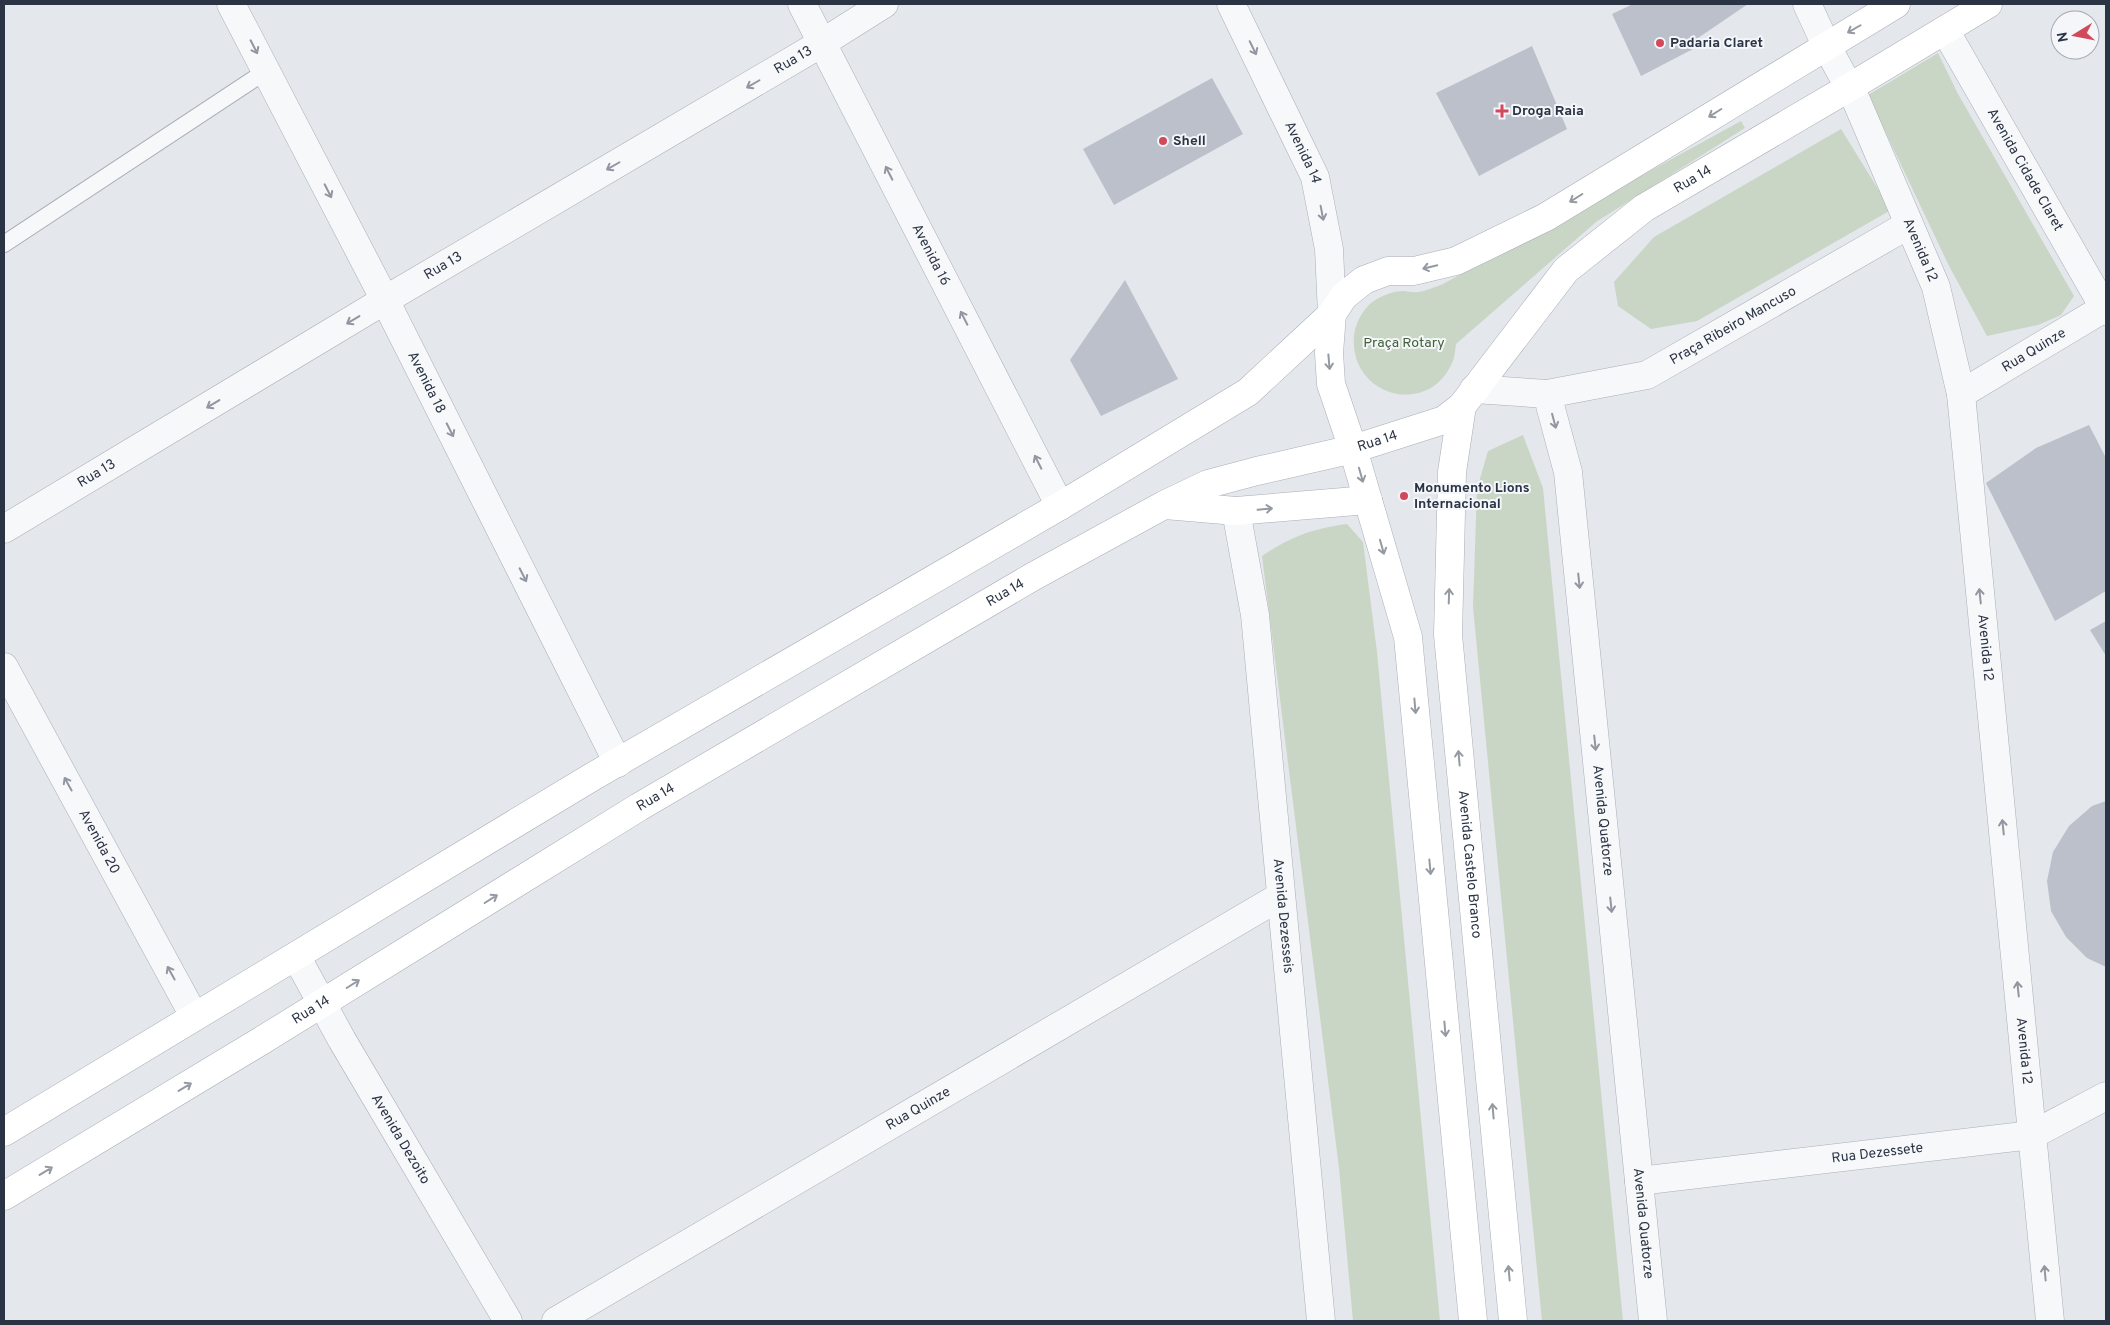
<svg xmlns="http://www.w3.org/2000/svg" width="2110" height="1325" font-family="Overpass,sans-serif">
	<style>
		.green { fill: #c9d6c5 }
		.building { fill: #bbc0ca }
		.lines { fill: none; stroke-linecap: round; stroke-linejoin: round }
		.service-casing { stroke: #a9aeb7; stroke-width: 18 }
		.minor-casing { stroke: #a9aeb7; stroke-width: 29 }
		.tertiary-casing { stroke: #a9aeb7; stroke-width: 29 }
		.secondary-casing { stroke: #a9aeb7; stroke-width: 29 }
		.service { stroke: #f7f8fa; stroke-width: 16 }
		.minor { stroke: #f7f8fa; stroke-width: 28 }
		.tertiary { stroke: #f7f8fa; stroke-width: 28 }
		.secondary { stroke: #fff; stroke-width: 28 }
		.oneway { stroke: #959aa2 }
		.oneway2 { stroke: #9196a0 }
		.poi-dot { fill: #d1495b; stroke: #f4f6f9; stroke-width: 2 }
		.labels { text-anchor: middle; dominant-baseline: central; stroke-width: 4; stroke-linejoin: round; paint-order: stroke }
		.poi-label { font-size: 14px; font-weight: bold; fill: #2b3445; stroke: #f4f6f9; text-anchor: start }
		.street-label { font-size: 14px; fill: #2b3445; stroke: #f4f6f9 }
		.park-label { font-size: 14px; fill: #3f6138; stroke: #f4f6f9 }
	</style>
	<rect width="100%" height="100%" fill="#e4e7ec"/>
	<!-- green -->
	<path class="green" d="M1938 53 1958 94 2074 296 2061 315 2038 325 1987 336 1949 266 1868 95Z
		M1741 121 1745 128 1596 222 1456 344C1455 350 1455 357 1452 363 1428 418 1349 396 1354 336 1355 324 1362 311 1371 303 1379 297 1392 291 1403 291 1408 291 1413 293 1418 292 1426 291 1435 287 1443 284Z
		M1841 129 1891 210 1697 321 1651 329 1618 306 1614 282 1654 237Z
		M1523 435 1543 488 1623 1321H1542L1473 607 1477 489 1488 451Z
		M1347 524 1363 542 1377 652 1440 1321H1353L1339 1168 1262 556C1292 536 1312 529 1347 524Z"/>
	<!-- building -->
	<path class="building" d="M1633 4H1748L1698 38 1693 49 1641 76 1612 14Z
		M1532 46 1567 129 1479 176 1436 93Z
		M1212 78 1243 134 1114 205 1083 149Z
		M1125 280 1178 379 1101 416 1070 360Z
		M2089 425 2106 458V591L2055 621 1986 483 2036 448Z
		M2106 621V656L2090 630Z
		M2106 801V967L2087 958 2066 937 2051 911 2047 881 2053 852 2069 826 2092 806Z"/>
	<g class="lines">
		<!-- service casing -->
		<g class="service-casing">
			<path id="service" d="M4 244 266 71"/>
		</g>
		<!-- minor casing -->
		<g class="minor-casing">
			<g id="minor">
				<path id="s1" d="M231 4 385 300 618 763"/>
				<path id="s2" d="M802 4 1060 506"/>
				<path id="s3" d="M1945 30 2106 311"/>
				<path id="s4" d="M1961 394 2106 307"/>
				<path id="s5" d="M1236 511 1255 615 1321 1321"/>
				<path id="s6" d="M4 529 385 300 822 43 884 4"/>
				<path id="s7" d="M4 667 194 1016"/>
				<path id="s8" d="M296 956 342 1040 508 1321"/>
				<path id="s9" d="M1639 1181 2032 1135 2106 1096"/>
				<path id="s10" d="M556 1321 1281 896"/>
			</g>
		</g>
		<!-- tertiary casing -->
		<g class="tertiary-casing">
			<g id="tertiary">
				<path id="s11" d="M1231 4 1315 177 1329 249 1332 314"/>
				<path id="s12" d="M1807 4 1826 45 1856 100 1936 287 1961 394 2050 1321"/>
				<path id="s13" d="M1474 389 1547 394 1568 472 1653 1321"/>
				<path id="s14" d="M1547 394 1647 375 1908 225"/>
			</g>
		</g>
		<!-- secondary casing -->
		<g class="secondary-casing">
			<g id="secondary">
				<path d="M1332 314 1329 353 1331 384 1353 449 1408 637 1473 1321"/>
				<path id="s15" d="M1462 406 1452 472 1448 635 1513 1321"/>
				<path d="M1165 505 1236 511 1368 500"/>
				<path d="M4 1132 592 777 1060 506 1248 392 1332 314 1344 296 1364 280 1388 271H1414L1456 261 1546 217 1896 4"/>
				<path id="s16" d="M4 1196 261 1041 639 807 1034 576 1164 505 1208 484 1257 471 1353 449 1444 420 1462 406 1566 270 1644 208 1850 87 1988 4"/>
			</g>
		</g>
		<!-- service -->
		<use href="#service" class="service"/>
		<!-- minor -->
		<use href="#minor" class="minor"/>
		<!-- tertiary -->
		<use href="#tertiary" class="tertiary"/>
		<!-- secondary -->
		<use href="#secondary" class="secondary"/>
	</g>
	<!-- one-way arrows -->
	<defs><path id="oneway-shaft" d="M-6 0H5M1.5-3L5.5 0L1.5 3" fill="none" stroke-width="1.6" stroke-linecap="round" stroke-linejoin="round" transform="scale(1.25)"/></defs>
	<g class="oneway">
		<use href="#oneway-shaft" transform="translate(1854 29) rotate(150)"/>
		<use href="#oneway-shaft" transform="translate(1715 113) rotate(148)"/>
		<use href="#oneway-shaft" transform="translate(1576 198) rotate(148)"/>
		<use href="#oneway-shaft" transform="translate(1430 267) rotate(167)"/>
		<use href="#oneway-shaft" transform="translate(1329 362) rotate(85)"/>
		<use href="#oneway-shaft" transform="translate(1361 475) rotate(74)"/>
		<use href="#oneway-shaft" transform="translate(1265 509) rotate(-5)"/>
		<use href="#oneway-shaft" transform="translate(1382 547) rotate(74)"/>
		<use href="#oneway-shaft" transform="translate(1449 596) rotate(-88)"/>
		<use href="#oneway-shaft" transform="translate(1415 706) rotate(85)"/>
		<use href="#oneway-shaft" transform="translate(1459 758) rotate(-95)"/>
		<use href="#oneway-shaft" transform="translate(1430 867) rotate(85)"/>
		<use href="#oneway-shaft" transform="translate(491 899) rotate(-32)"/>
		<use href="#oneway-shaft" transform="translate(353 984) rotate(-32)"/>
		<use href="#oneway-shaft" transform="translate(1445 1029) rotate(85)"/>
		<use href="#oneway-shaft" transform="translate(185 1087) rotate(-31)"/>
		<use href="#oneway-shaft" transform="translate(1493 1111) rotate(-95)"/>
		<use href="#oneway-shaft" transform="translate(46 1171) rotate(-31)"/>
		<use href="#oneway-shaft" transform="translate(1509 1273) rotate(-95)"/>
	</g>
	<g class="oneway2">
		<use href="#oneway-shaft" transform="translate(254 47) rotate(63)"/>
		<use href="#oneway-shaft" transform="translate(1253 48) rotate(64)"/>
		<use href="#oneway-shaft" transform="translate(753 84) rotate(150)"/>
		<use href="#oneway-shaft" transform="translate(613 166) rotate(150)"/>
		<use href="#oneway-shaft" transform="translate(889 173) rotate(-117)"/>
		<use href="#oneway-shaft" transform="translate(328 191) rotate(63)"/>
		<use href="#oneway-shaft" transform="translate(1322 213) rotate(79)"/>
		<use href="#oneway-shaft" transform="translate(964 318) rotate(-117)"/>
		<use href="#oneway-shaft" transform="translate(353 320) rotate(149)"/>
		<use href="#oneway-shaft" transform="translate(213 404) rotate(149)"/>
		<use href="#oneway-shaft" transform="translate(1554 421) rotate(75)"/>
		<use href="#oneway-shaft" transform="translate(450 430) rotate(63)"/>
		<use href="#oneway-shaft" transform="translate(1038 462) rotate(-117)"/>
		<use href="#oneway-shaft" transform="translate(523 575) rotate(63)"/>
		<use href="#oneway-shaft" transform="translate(1579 581) rotate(84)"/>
		<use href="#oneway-shaft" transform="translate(1980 596) rotate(-96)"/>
		<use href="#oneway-shaft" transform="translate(1595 743) rotate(84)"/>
		<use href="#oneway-shaft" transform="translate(68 784) rotate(-119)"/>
		<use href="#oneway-shaft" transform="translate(2003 827) rotate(-96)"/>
		<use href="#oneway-shaft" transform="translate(1611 905) rotate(84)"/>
		<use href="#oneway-shaft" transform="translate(171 973) rotate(-119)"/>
		<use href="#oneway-shaft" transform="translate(2018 989) rotate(-96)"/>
		<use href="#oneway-shaft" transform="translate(2045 1273) rotate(-95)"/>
	</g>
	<!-- markers -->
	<g class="poi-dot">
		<circle cx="1660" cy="43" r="5"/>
		<path d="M1499.5 103.5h5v5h5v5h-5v5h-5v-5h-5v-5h5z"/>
		<circle cx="1163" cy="141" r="5"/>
		<circle cx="1404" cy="496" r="5"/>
	</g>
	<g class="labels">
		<!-- poi labels -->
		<g class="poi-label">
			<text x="1670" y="43">Padaria Claret</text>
			<text x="1512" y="111">Droga Raia</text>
			<text x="1173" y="141">Shell</text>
			<text x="1414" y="488">Monumento Lions<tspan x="1414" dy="16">Internacional</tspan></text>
		</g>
		<!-- street labels -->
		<g class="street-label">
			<text stroke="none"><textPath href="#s6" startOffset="918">Rua 13</textPath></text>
			<text stroke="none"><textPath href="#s11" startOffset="165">Avenida 14</textPath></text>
			<text stroke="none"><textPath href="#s3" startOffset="161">Avenida Cidade Claret</textPath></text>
			<text stroke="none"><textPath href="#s16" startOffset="1994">Rua 14</textPath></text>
			<text stroke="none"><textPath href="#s12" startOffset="271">Avenida 12</textPath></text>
			<text stroke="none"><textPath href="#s2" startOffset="282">Avenida 16</textPath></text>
			<text stroke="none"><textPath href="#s6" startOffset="512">Rua 13</textPath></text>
			<text stroke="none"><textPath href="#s14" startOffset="201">Praça Ribeiro Mancuso</textPath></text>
			<text stroke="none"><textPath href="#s4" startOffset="85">Rua Quinze</textPath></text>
			<text stroke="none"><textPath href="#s1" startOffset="426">Avenida 18</textPath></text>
			<text stroke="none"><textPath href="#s16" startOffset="1574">Rua 14</textPath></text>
			<text stroke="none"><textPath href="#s6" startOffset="108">Rua 13</textPath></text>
			<text stroke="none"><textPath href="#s16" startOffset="1169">Rua 14</textPath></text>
			<text stroke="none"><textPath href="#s12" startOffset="676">Avenida 12</textPath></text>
			<text stroke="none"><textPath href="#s16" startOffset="764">Rua 14</textPath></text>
			<text stroke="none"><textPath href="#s13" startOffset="504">Avenida Quatorze</textPath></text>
			<text stroke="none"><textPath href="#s7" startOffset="199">Avenida 20</textPath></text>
			<text stroke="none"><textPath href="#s15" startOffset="460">Avenida Castelo Branco</textPath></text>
			<text stroke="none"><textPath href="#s5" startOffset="408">Avenida Dezesseis</textPath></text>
			<text stroke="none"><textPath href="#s16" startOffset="359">Rua 14</textPath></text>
			<text stroke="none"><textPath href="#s12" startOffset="1081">Avenida 12</textPath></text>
			<text stroke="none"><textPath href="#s10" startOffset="420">Rua Quinze</textPath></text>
			<text stroke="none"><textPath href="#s8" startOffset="211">Avenida Dezoito</textPath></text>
			<text stroke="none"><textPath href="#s9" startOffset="240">Rua Dezessete</textPath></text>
			<text stroke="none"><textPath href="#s13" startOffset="909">Avenida Quatorze</textPath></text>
		</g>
		<!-- park labels -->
		<g class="park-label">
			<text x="1404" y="343">Praça Rotary</text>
		</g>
	</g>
	<!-- border -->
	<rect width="2110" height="1325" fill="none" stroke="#2b3445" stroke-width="10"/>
	<!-- north arrow -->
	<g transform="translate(2075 35) rotate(260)"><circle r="24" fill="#f4f6f9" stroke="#a4a8b1"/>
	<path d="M0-4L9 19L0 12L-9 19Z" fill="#d1495b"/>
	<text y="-8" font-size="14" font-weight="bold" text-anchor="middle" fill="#2b3445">N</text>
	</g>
</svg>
